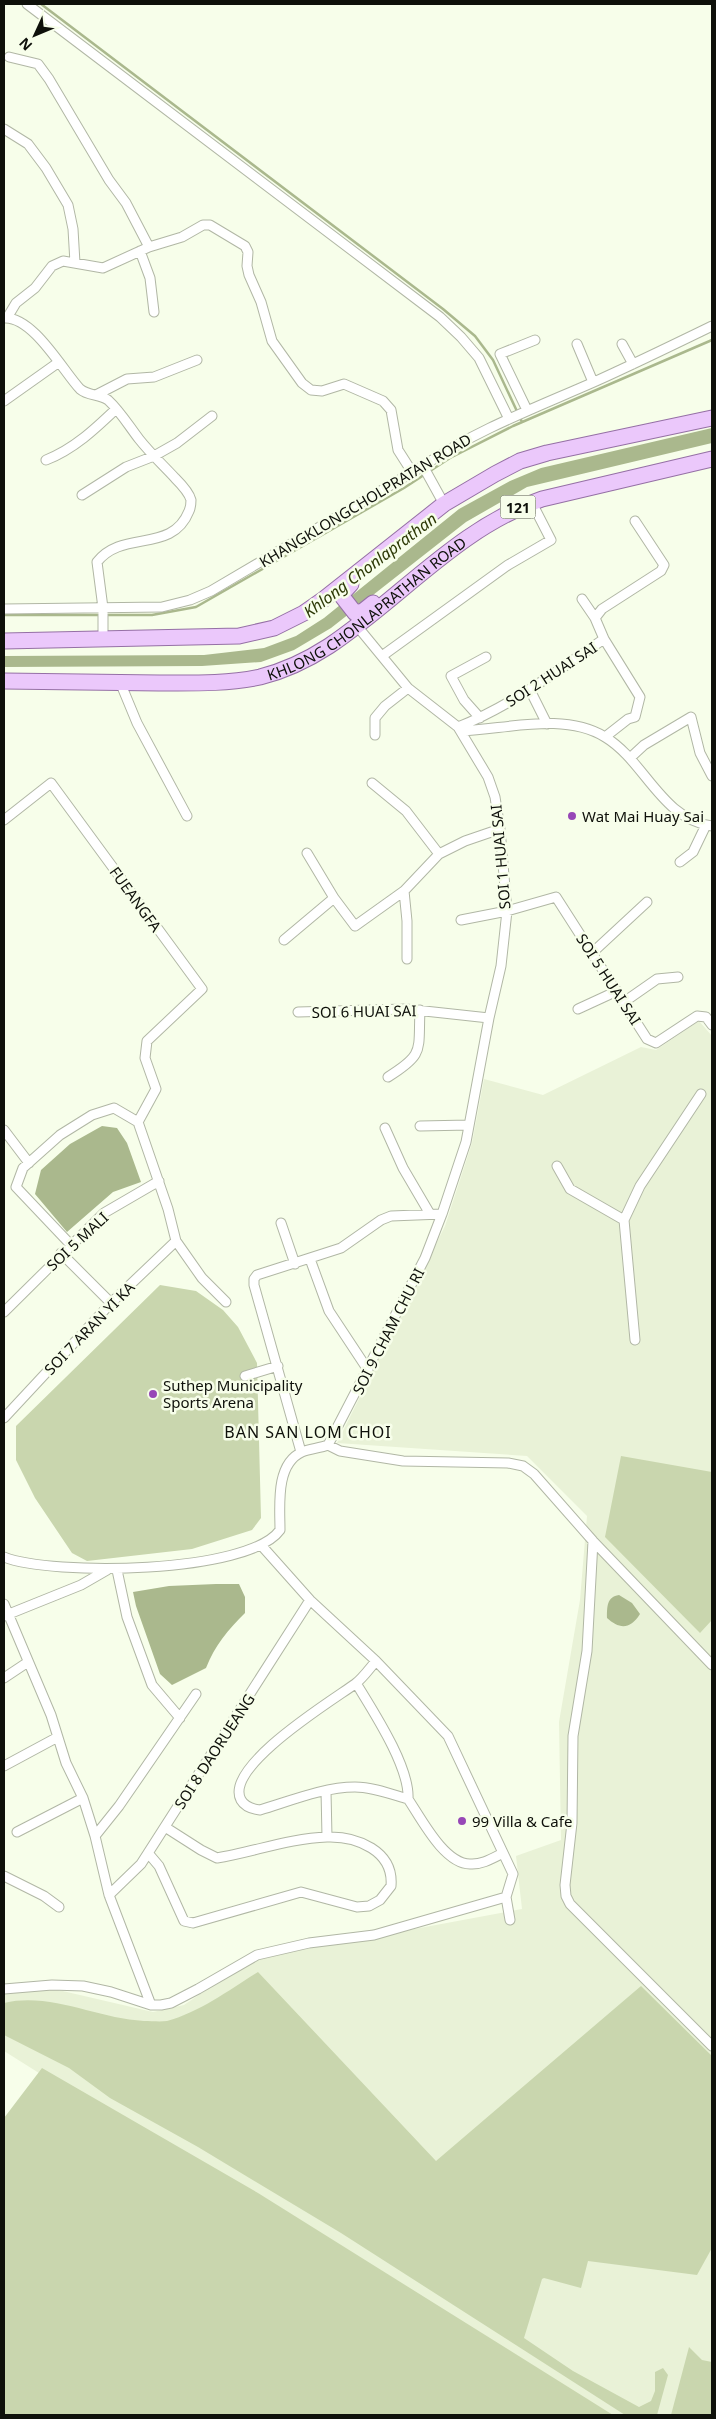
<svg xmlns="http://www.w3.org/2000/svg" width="716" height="2419" font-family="'Noto Sans',sans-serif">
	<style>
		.built { fill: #e9f2d7 }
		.green { fill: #c9d6ae }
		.water { fill: #aab88d }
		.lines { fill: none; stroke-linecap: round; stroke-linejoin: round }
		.stream { stroke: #aab88d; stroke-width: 2.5 }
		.street-casing { stroke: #b1b7a5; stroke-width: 11 }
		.primary-casing { stroke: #9570a5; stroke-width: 17 }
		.street { stroke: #fff; stroke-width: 9 }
		.primary { stroke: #ebc8fb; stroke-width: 15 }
		.poi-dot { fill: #9747b7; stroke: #f7feea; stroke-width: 2 }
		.labels { text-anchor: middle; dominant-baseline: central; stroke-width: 5; stroke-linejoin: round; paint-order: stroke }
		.shield { fill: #f7feea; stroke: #54574d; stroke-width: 1 }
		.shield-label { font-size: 14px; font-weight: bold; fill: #0e100a }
		.street-label { font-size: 15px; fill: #0e100a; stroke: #f7feea }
		.poi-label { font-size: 15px; fill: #0e100a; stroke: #f7feea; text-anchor: start }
		.water-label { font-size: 16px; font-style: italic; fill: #2d3906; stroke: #f7feea }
		.neighbourhood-label { font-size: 16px; letter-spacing: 1px; fill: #0e100a; stroke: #f7feea }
	</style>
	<rect width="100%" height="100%" fill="#f7feea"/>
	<!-- built -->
	<path class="built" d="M699 1021 712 1036V2382L682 2415H583L4 2051V1993L54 1989 153 2012 184 2005 252 1959 522 1909 516 1856 561 1840 559 1722 580 1600 587 1516 527 1456 337 1443 445 1226 472 1143 484 1079 543 1095 641 1047 656 1050Z"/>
	<!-- green -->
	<path class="green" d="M160 1285 196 1291 223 1310 238 1327 257 1363 261 1518 252 1530 192 1549 87 1561 72 1553 35 1498 16 1460V1426Z
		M621 1456 712 1472V1620L700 1633 605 1537Z
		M258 1972 436 2161 641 1986 712 2056V2248L697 2275 588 2261 581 2288 544 2278 542 2279 524 2338 573 2371 639 2407 651 2401 655 2391V2372L663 2368 668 2375 657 2415H625L341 2233 198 2147 110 2098 69 2068 4 2035V2003C52 1992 97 2019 144 2021 151 2021 160 2022 167 2021 200 2012 229 1990 258 1972Z
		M42 2068 258 2193 613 2415H4V2118Z
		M689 2347 702 2360 712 2362V2415H671Z"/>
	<!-- water -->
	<path class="water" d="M712 428V443L527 487 466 522 331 628 294 650 261 662 202 666 4 667V656L204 655 264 648 296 636 324 618 459 509 510 481 541 468Z
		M102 1126 117 1128 127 1143 141 1182 113 1192 67 1232 35 1194 41 1170 70 1144Z
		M216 1584H239L245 1597V1613C228 1630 215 1645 206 1668L172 1685 160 1674 136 1606 133 1592 169 1586Z
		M619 1595 632 1603 640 1614C630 1630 619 1629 607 1618 607 1606 607 1597 619 1595Z"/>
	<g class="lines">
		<!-- stream -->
		<path class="stream" d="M41 4 443 309 475 336 493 360 522 422
			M4 615H100
			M105 615H152L196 607 404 488 450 458 513 426 712 340"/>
		<!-- street casing -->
		<g class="street-casing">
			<path id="street" d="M27 4 440 317 461 337 479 358 509 419
				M9 57 38 64 49 79 109 180 126 203 149 247
				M4 129 28 144 46 168 68 205 73 229 75 263
				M140 251 150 278 154 312
				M4 318C33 316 63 371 80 389 88 396 100 394 108 400 120 411 129 426 139 439 150 453 163 465 175 478 181 484 189 492 191 500 191 503 190 509 189 511 172 554 123 529 97 562L103 608V639
				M7 318 16 303 35 288 52 266 63 261 103 268 149 247 182 237 203 225H210L245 246 248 252 247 266 249 275 261 302 272 341 302 383 311 390 322 391 344 384 383 401 391 410 398 450 412 472
				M577 344 593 382
				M622 344 633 364
				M96 395 127 379 154 377 197 360
				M4 401 59 362
				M527 410 500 354 535 340
				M46 460C74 449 95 429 116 409
				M423 466 444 504
				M82 495 126 467 154 456 177 443 212 416
				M582 599 595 618
				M4 609 162 607 190 600 211 591 423 466C476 430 535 408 594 382 634 364 673 345 712 326
				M604 639 640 697 635 717 628 719 605 737
				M382 656 508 565 551 540 532 503
				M120 682 137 723 187 816
				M530 690 547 724
				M480 718 464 700 451 676 486 657
				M458 727C511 706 557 671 604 639L595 618 602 609 661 571 664 565 635 521
				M462 731C507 729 564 712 605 737 645 761 661 819 712 826
				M375 735V718L385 706 408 688
				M630 758 644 745 691 717 700 753 712 776
				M372 783 406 811 439 854
				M4 820 51 783 202 989 147 1041 145 1058 156 1089 138 1122
				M307 853 334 898
				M680 862 693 852 706 825
				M404 891 407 921V959
				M461 920 507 911 556 897 647 1039 656 1043 697 1016 706 1017 712 1025
				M284 940 334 898 355 926 404 891 439 854 465 841 500 829
				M592 953 647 902
				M624 1002 657 979 678 977
				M578 1009 617 991
				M298 1012 406 1009 489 1018
				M388 1077C425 1054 418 1051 420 1010
				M420 1126 469 1125
				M385 1128 403 1168 430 1214
				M4 1130 29 1163
				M557 1166 570 1189 624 1220 635 1340
				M624 1220 640 1186 701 1094
				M281 1223 295 1264
				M71 1245 16 1187 23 1168 60 1135 92 1115 114 1108 138 1122 168 1209 176 1241 202 1278 226 1302
				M61 1253 111 1303
				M310 1259 329 1311 368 1370
				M4 1312 104 1213 159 1181
				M245 1376 278 1366
				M4 1418 111 1303 176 1241
				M328 1445 425 1258 442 1214 466 1142 489 1018 501 966 507 911 500 829 495 797 488 777 458 727 408 688 357 626
				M301 1452 254 1285V1279L257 1275 341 1248 381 1220 391 1216 442 1214
				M593 1541 587 1651 573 1736 572 1823 565 1885 566 1896 570 1904 712 2046
				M261 1545 310 1600 376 1661 448 1736 513 1874 506 1897 510 1920
				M4 1557C51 1576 249 1574 280 1530 280 1507 275 1464 302 1452 309 1449 320 1448 328 1445L340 1451 403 1461 508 1463 523 1466 534 1474 593 1541 712 1665
				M117 1570 127 1617 152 1685 180 1718
				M4 1604 51 1715 66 1763 83 1798 95 1836 109 1895 151 2005
				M4 1616 81 1585 107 1570
				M376 1661C369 1669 363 1678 355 1684 333 1700 223 1767 241 1800 245 1807 252 1809 260 1810 290 1801 324 1787 355 1787 373 1787 391 1794 408 1799 421 1818 444 1864 470 1864 482 1865 493 1858 503 1853
				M4 1678 28 1662
				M356 1683C373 1711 410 1767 408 1799
				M4 1766 56 1738
				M326 1791 327 1837
				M17 1832 83 1798
				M95 1836 119 1806 196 1694
				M148 1853 159 1866 184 1921 193 1923 301 1892 357 1907 369 1906 380 1900 391 1886C394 1851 357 1836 327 1837 291 1838 253 1852 217 1858L201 1850 165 1827
				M4 1876 44 1896 59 1907
				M109 1895 141 1864 310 1600
				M4 1989 52 1985 83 1986 111 1992 151 2005H161L171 2003 198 1989 257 1955 309 1943 374 1935 506 1897"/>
		</g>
		<!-- primary casing -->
		<g class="primary-casing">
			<g id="primary">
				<path d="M351 584 341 595 355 613 363 611 373 603"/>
				<path d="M4 641 239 636 274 628 304 613 324 599 444 504 495 474 520 461 547 453 712 418"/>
				<path id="s1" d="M4 681C55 682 107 682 159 683 192 683 227 684 260 677 284 671 309 659 329 646 401 598 458 528 542 499L712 459"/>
			</g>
		</g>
		<!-- street -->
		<use href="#street" class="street"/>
		<!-- primary -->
		<use href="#primary" class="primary"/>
	</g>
	<!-- markers -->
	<g class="poi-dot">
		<circle cx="572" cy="816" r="5"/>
		<circle cx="153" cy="1394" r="5"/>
		<circle cx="462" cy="1821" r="5"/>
	</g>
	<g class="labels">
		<!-- shield labels -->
		<rect class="shield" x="500.5" y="495.5" width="35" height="23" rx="4"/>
		<g class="shield-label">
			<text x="518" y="507">121</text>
		</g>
		<!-- street labels -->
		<g class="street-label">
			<text transform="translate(365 500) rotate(-31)">KHANGKLONGCHOLPRATAN ROAD</text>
			<text stroke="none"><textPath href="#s1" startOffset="384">KHLONG CHONLAPRATHAN ROAD</textPath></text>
			<text transform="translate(551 674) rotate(-33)">SOI 2 HUAI SAI</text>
			<text transform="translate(500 857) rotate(-95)">SOI 1 HUAI SAI</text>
			<text transform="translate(136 899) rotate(54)">FUEANGFA</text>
			<text transform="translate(609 979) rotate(57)">SOI 5 HUAI SAI</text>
			<text transform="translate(364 1011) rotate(-1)">SOI 6 HUAI SAI</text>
			<text transform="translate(77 1241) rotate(-43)">SOI 5 MALI</text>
			<text transform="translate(89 1328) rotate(-46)">SOI 7 ARAN YI KA</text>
			<text transform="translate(388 1331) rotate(-63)">SOI 9 CHAM CHU RI</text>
			<text transform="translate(214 1751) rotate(-57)">SOI 8 DAORUEANG</text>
		</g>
		<!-- poi labels -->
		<g class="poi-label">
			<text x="582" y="816">Wat Mai Huay Sai</text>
			<text x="163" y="1385">Suthep Municipality<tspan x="163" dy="17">Sports Arena</tspan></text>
			<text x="472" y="1821">99 Villa &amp; Cafe</text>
		</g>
		<!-- water labels -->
		<g class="water-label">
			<text transform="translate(370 565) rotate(-37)">Khlong Chonlaprathan</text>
		</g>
		<!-- neighbourhood labels -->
		<g class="neighbourhood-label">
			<text x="308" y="1432">BAN SAN LOM CHOI</text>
		</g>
	</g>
	<!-- border -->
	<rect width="716" height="2419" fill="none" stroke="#0e100a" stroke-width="10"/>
	<!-- north arrow -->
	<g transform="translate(35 35) rotate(226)" stroke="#f7feea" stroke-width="4" paint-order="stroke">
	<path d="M0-4L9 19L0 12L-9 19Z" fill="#0e100a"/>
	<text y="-8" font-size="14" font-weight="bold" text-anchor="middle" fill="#0e100a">N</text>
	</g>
</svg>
